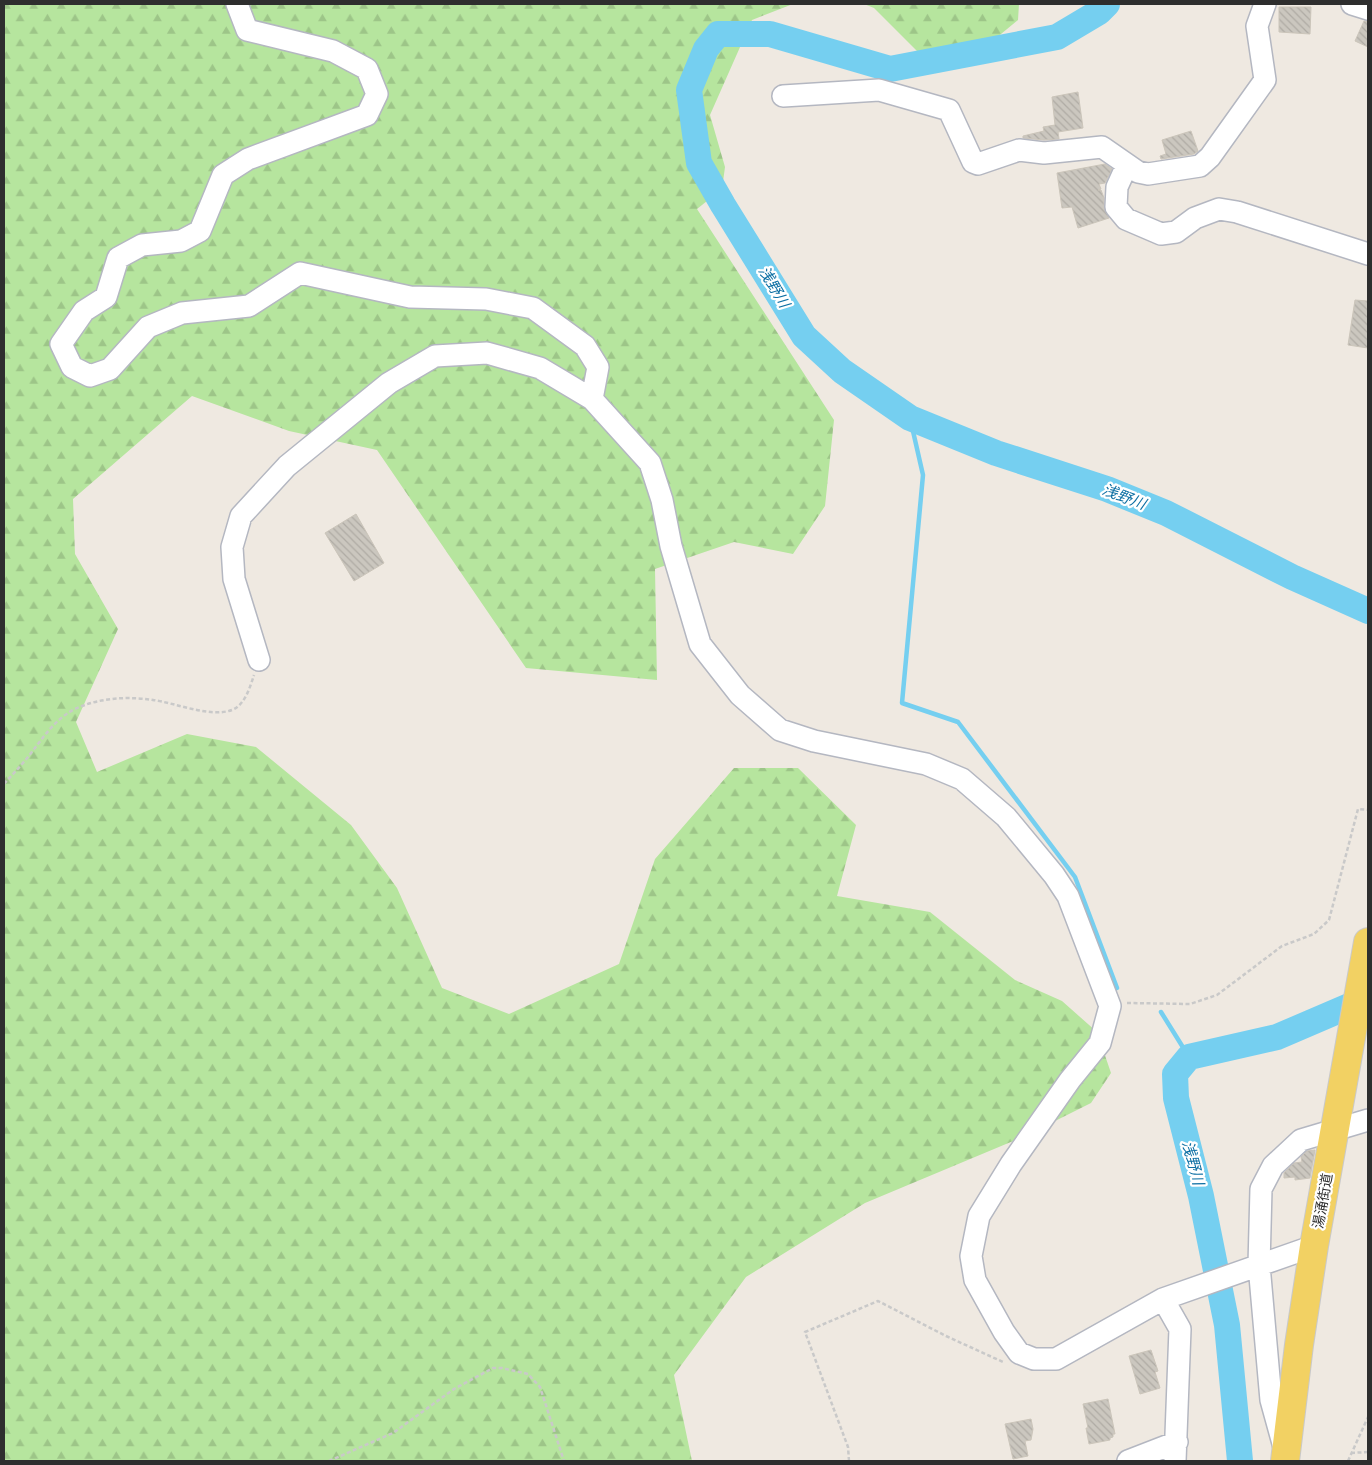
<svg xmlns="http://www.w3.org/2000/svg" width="1372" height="1465" font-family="'Fira Sans Condensed','Noto Sans JP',sans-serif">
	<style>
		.forest { fill: url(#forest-firs) }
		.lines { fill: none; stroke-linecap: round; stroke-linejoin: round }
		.stream { stroke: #75cff0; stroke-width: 4.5 }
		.river { stroke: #75cff0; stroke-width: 26 }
		.building { fill: url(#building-back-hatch); stroke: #cbc5ba }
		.minor-casing { stroke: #b4b7c1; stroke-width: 24 }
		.major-casing { stroke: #c9c9c9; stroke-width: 30 }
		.path { stroke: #c9c9c9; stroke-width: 2.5; stroke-dasharray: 4 2.5; stroke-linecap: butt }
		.minor { stroke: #fff; stroke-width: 21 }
		.major { stroke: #f2d163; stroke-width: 28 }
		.labels { text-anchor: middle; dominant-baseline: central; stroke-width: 4.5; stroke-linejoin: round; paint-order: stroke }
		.street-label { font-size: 14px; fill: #2e2e2e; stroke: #fff }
		.water-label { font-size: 15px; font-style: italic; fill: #0d6fa3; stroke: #fff }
	</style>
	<defs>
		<pattern id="forest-firs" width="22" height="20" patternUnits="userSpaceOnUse" patternTransform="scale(1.25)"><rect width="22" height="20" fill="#b6e59e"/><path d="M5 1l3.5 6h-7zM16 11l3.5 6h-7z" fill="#9dc588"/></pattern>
		<pattern id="building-back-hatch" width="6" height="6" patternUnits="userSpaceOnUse" patternTransform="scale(1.25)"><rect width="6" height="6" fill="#cbc7bf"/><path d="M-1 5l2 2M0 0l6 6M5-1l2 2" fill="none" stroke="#afaba4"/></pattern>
	</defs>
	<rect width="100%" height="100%" fill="#efe9e1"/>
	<!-- forest -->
	<path class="forest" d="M4 4H793L752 20 710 115 725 167 722 189 697 209 834 420 825 506 793 554 734 542 655 569 657 680 526 668 377 450 289 431 192 396 73 499 75 554 118 629 76 722 97 772 187 734 256 747 351 825 397 888 442 988 509 1014 619 964 655 859 734 768H798L856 825 837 896 930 912 1015 980 1062 1001 1097 1032 1111 1073 1091 1103 1025 1136 865 1203 746 1277 674 1375 692 1461H4Z
		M864 4H1019L1018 20 984 48 927 61 874 8Z"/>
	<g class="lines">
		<!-- stream -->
		<path class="stream" d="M910 418 923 475 902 703 958 722 1075 877 1117 988
			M1161 1012 1189 1057"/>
		<!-- river -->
		<path class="river" d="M1107 4 1099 12 1057 37 890 69 770 34H718L706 49 689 90 699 163 723 205 804 336 842 371 910 418 996 453 1107 489 1166 513 1292 577 1368 611
			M1240 1461 1227 1325 1201 1196 1176 1098 1175 1074 1189 1057 1277 1037 1368 998"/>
	</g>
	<!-- building -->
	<path class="building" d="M1279 7H1311L1310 34 1279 32Z
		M1364 21H1368V47L1355 41Z
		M1078 92 1083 128 1058 132 1059 139 1044 140 1023 138V136L1044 131 1043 127 1055 125 1052 97Z
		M1191 131 1198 151 1194 154 1161 159 1160 156 1166 154 1162 140Z
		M1105 164 1112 169 1105 183 1099 184 1101 189 1098 190H1101L1104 198V207L1109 218 1078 228 1072 207 1062 208 1057 173Z
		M1355 300 1368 301V348L1348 345Z
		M356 514 384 563 354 581 325 533Z
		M1315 1150 1310 1178 1295 1180V1177L1284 1178V1173L1294 1163 1302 1162 1301 1157 1307 1151Z
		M1151 1350 1158 1371 1155 1372 1160 1388 1140 1394 1129 1356Z
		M1108 1399 1115 1434H1113V1437L1110 1438V1440L1089 1444 1086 1428H1088L1083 1404Z
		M1031 1419 1033 1429 1031 1440 1025 1441 1028 1456 1013 1459 1005 1424Z"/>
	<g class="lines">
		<!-- minor casing -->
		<g class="minor-casing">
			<path id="minor" d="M237 4 247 30 333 51 367 69 377 94 367 115 248 159 223 175 200 231 181 241 142 245 118 258 106 297 84 311 61 344 72 367 90 376 110 369 148 327 182 313 249 306 300 273 410 297 486 299 533 308 585 346 598 367 592 399
				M1352 4 1368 9
				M783 96 879 90 949 110 973 162 978 164 1019 150 1044 153 1102 147 1138 172 1148 174 1200 166 1210 157 1265 80 1257 26 1265 4
				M1127 165 1117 187 1116 207 1126 219 1161 234 1176 232 1195 218 1219 209 1237 212 1368 254
				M259 660 234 579 232 547 241 516 287 466 389 383 435 356 487 353 540 368 592 399 650 463 662 500 671 546 700 644 740 695 780 730 814 741 926 764 962 779 1006 817 1054 875 1068 896 1110 1006 1100 1043 1070 1080 1011 1164 979 1216 971 1256 975 1280 1004 1332 1019 1353 1034 1359H1056L1163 1299 1314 1246
				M1163 1299 1180 1329 1175 1461
				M1284 1447 1271 1400 1259 1265 1261 1189 1273 1166 1301 1140 1368 1120
				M1128 1461 1177 1442"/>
		</g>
		<!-- major casing -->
		<g class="major-casing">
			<path id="major" d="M1285 1461 1299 1345 1314 1246 1368 942"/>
		</g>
		<!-- path -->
		<path class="path" d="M4 784C10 777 16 771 22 764 39 745 51 721 75 709 98 698 127 696 153 700 176 703 210 718 232 710 245 705 250 687 254 675
			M1127 1003 1190 1004 1217 995 1282 946 1314 934 1329 920 1358 809 1368 810
			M1351 1453 1368 1452
			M329 1461 393 1433 454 1389 493 1368H502L528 1374 540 1387 564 1461
			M849 1461 848 1447 805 1332 878 1301 946 1336 1003 1362
			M1348 1461 1368 1417"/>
		<!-- minor -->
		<use href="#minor" class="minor"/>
		<!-- major -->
		<use href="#major" class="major"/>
	</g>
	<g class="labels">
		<!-- street labels -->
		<g class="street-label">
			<text transform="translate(1323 1201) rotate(-80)">湯涌街道</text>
		</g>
		<!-- water labels -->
		<g class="water-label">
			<text transform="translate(774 287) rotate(59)">浅野川</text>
			<text transform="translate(1124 497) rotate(21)">浅野川</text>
			<text transform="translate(1193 1163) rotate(75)">浅野川</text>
		</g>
	</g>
	<!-- border -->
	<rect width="1372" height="1465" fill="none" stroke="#2e2e2e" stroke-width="10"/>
</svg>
